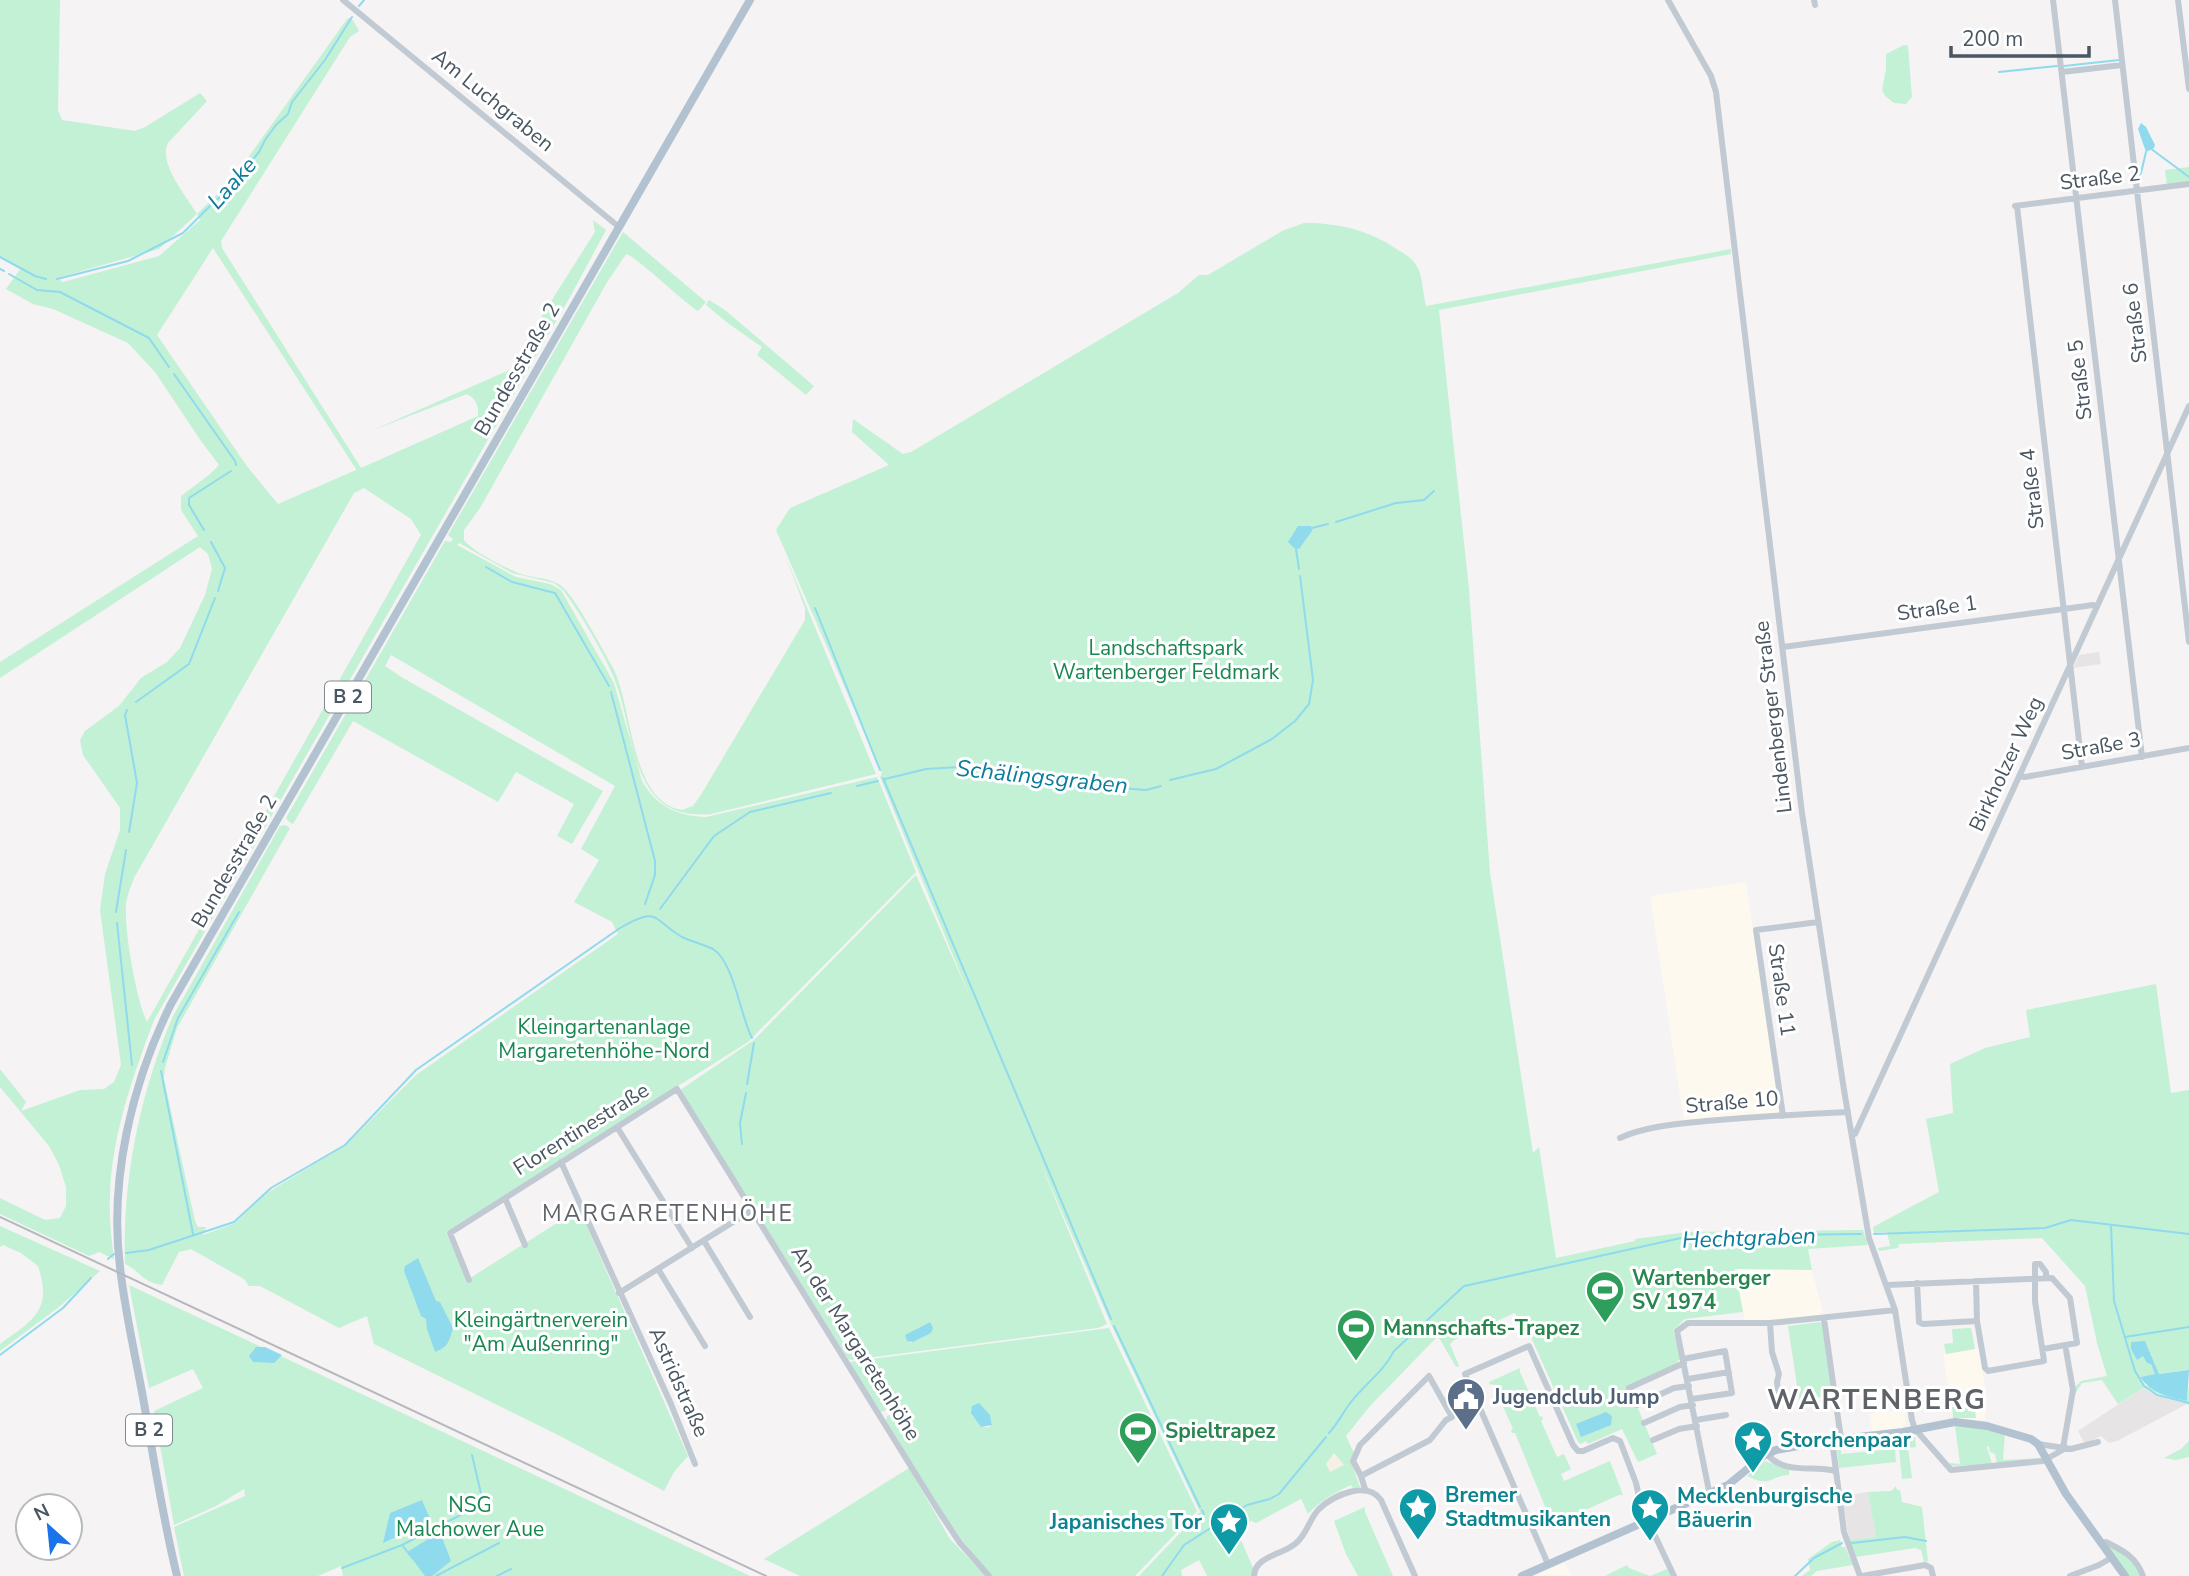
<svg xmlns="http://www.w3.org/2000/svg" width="2189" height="1576" font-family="'Nunito Sans',sans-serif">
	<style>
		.commercial { fill: #fdf9ef }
		.education { fill: #e6e4e5 }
		.green { fill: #c3f1d5; fill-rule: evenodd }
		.sand { fill: #f5f0e5 }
		.water { fill: #90daee }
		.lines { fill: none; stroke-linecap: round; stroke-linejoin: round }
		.stream { stroke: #90daee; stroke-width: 2 }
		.minor { stroke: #c1cad2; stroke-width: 6 }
		.major { stroke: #b3c2d1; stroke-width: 8 }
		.rail { stroke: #b5b8bd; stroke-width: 2 }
		.labels { text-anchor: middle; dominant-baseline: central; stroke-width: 6; stroke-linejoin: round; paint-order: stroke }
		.shield { fill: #fff; stroke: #808990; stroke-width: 2 }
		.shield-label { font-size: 19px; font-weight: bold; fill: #4a5661 }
		.street-label { font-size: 21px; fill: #4a5661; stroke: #fff }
		.park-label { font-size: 21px; fill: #17864f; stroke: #fff }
		.leisure-label { font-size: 21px; font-weight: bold; fill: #27864d; stroke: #fff; text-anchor: start }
		.service-label { font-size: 21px; font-weight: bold; fill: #4e5e75; stroke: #fff; text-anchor: start }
		.culture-label { font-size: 21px; font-weight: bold; fill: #0d838f; stroke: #fff; text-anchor: start }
		.water-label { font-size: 23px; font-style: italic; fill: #0c7c9b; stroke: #fff }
		.neighbourhood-label { font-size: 23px; letter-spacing: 2px; fill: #5f6368; stroke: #fff }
		.district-label { font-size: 28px; font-weight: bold; letter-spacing: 2px; fill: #5f6368; stroke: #fff }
	</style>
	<rect width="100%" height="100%" fill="#f5f3f3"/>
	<!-- commercial -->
	<path class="commercial" d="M1746 882 1781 1114 1745 1115 1684 1122 1650 896Z
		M1735 1269 1812 1270 1824 1316 1745 1322Z
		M1979 1348 1987 1399 1985 1420 1953 1418 1943 1354Z
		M1884 1404 1886 1412 1905 1409 1906 1424 1901 1429 1872 1432 1869 1414 1875 1413 1874 1406Z
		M1564 1563 1573 1576H1535Z"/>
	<!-- education -->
	<path class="education" d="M2099 652 2101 664 2073 668 2079 655Z
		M2143 1388 2157 1396 2187 1404 2117 1441 2109 1443 2101 1436 2085 1444 2078 1431Z
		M1868 1492 1876 1537 1849 1540 1842 1496Z"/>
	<!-- green -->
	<path class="green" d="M0 0H60L58 110 62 120 135 131 145 127 200 93 207 101 168 143C158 163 186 196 197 214L159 249 57 278 63 282 159 256 200 220 197 214 232 180 347 19 351 17 359 31 350 37 221 241 222 248 361 468 478 416C479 406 476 399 467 394L373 430 516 367 543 314 595 232 593 220 606 230 570 297 154 1020C133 1076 112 1134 110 1194 109 1216 111 1237 114 1259L99 1252 89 1256 0 1214V1198L45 1220 60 1218 66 1206V1187L59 1165 49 1146 0 1087V1069L26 1102 21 1111 80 1090 104 1089 114 1082 121 1065 100 910 105 874 120 830V808L83 755 80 740 85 731 119 706 141 678 167 662 180 648 205 595 212 569 208 554 200 547 0 678V662L198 536 181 510V496L209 475 219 465 201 441 155 372 128 343 53 309 33 304 6 289 21 268 0 256ZM213 248 356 469V470L278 504 246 465 157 335ZM364 488 411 519 421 535 147 1022C136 999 124 930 126 904 127 896 131 886 134 878L354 493Z
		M1904 45 1908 46 1912 97 1906 104 1894 103 1885 96 1882 90 1886 69V54Z
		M2189 167V182L2167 185 2165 170Z
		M1304 223C1339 223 1369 230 1398 250 1406 254 1414 260 1418 268 1423 279 1423 295 1426 306L1731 249V254L1439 310 1469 589 1490 873 1533 1153 1539 1147 1556 1258 1635 1241V1239L1687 1232 1863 1230 1868 1245 1808 1249 1812 1270 1735 1269 1743 1312 1685 1319 1673 1330 1681 1359 1677 1361 1679 1364 1629 1387 1657 1454 1638 1462 1622 1429 1588 1444 1586 1441 1581 1444 1578 1442 1530 1335 1527 1336 1515 1313 1454 1340 1450 1344 1459 1366 1456 1367 1438 1336 1370 1406 1346 1436 1354 1453 1350 1459 1360 1487 1353 1488 1351 1485C1334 1493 1321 1500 1308 1514L1301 1499 1256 1523 1251 1521 1236 1528 1253 1568 1251 1576H1207L1199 1560 1181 1570 1182 1576H1139L1200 1512 1110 1322 1037 1155 1107 1324 1098 1328 851 1360 848 1359 680 1090 754 1040 916 875 970 997 880 777 882 773 776 530 790 508 889 465 852 432 853 419 903 454 911 452 1178 293 1199 275H1208L1282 231ZM930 1322 931 1333 910 1343 916 1329Z
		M623 232 706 302 698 311C682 301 636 256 626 254L606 284 480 508 464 530V540C473 552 509 570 524 575 536 578 549 578 560 585 574 594 602 649 612 666 633 703 629 802 682 810L693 806 702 793 805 620V608L785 555 876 774 711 814C630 822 636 737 616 683 607 658 579 611 563 590L554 583 512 573 459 543 457 545 516 577 550 584 561 590 614 683 642 781C657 807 678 816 706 817L877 777 916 872 748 1042 446 1232 467 1280 579 1209 688 1456 674 1472 664 1491 560 1436 374 1344 367 1316 339 1328 260 1286H249L244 1279 191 1249 179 1252 162 1285C141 1282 142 1272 125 1264 122 1181 140 1092 173 1016L280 826 285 825 290 828 177 1028 165 1068 164 1079 195 1221 198 1227H206L203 1235 235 1223 267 1193 347 1144 416 1075 618 934 612 922 574 902 599 860 581 849 615 786 391 655 385 666 403 678 603 791 572 844 557 836 574 804 516 772 498 802 353 721 293 824 289 822 286 818 445 541 451 542 453 539 448 535Z
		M709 300 725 310 814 386 806 395 757 355 762 347 729 324 706 305Z
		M2156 984 2171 1093 2189 1090V1370L2159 1374 2145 1341 2143 1355 2151 1364 2155 1374 2140 1377 2145 1385 2187 1401 2189 1385V1405L2143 1388 2118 1404 2102 1380 2082 1383 2075 1394V1387L2081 1381 2107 1376 2097 1343 2085 1286 2042 1238 1899 1244 1898 1248 1879 1251 1878 1248 1890 1246 1887 1232 1874 1233 1873 1227 1939 1192 1926 1119 1953 1113 1950 1064 1985 1048 2030 1037 2026 1010Z
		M0 1226 100 1271 59 1307 0 1351V1344C33 1320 53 1311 38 1266L21 1253 3 1245 0 1247Z
		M129 1285 750 1576H343L341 1566 318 1576H184L174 1527 245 1496 244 1489 216 1506 174 1525 154 1411 203 1388 193 1369 149 1388Z
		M1820 1322 1822 1324 1832 1396 1799 1399 1788 1326Z
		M1109 1328 1197 1511 1135 1576H992C949 1530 919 1474 886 1420L887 1416 896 1412 894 1407 881 1412 849 1362ZM978 1403 989 1415 992 1423 989 1427H981Z
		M1971 1328 1975 1349 1946 1354 1944 1344 1953 1343 1952 1329Z
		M1520 1368V1372L1540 1417 1542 1416 1543 1419 1541 1421 1557 1457 1564 1454 1571 1469 1561 1474 1564 1481 1610 1461 1623 1495H1619L1556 1523 1553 1526 1515 1433H1512L1511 1430 1513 1429 1493 1384 1490 1385 1489 1382Z
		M1952 1407 1968 1408V1411H1975L1976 1418H1953Z
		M1959 1424 2005 1433 2003 1460 2043 1458 1997 1464 1995 1454 1990 1452 1989 1446 1987 1447 1992 1464 1950 1466V1463L1960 1464 1955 1426Z
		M1915 1437 1916 1447 1908 1448 1912 1478 1902 1479 1898 1439Z
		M2189 1441V1457L2176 1460 2164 1458 2181 1449Z
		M1895 1449 1896 1462 1839 1468 1837 1450H1841V1454Z
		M1765 1461 1789 1470V1475C1769 1476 1772 1488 1747 1476Z
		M909 1468 950 1539 986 1576H800L764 1559Z
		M1896 1486 1897 1490H1900L1902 1502 1922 1507 1928 1561 1924 1562 1921 1550 1915 1548 1856 1557 1849 1540 1876 1537 1868 1492 1891 1491Z
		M1365 1507V1512L1393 1576H1358L1346 1554 1334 1521Z
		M1840 1540 1842 1547H1845L1853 1565 1817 1571 1811 1576H1802L1810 1570 1808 1559 1832 1542Z
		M2106 1544 2132 1560 2140 1576H2128Z
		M1627 1565 1629 1568 1650 1576 1667 1569 1671 1576H1605Z"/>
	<!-- sand -->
	<path class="sand" d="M1334 1453 1344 1465 1330 1472 1326 1464Z"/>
	<!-- water -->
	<path class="water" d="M2141 123 2146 127 2155 145 2154 148 2146 152 2138 129Z
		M1298 526H1311L1312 531 1299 549 1294 548 1288 542Z
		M418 1258 436 1301 440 1302 453 1328C449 1342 448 1347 435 1352L427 1329 426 1319 421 1316 404 1271 405 1266Z
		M930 1322 933 1328 931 1333 913 1342 907 1341 905 1335Z
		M2145 1341 2159 1374 2189 1370 2187 1401C2168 1397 2151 1393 2140 1377L2155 1374 2151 1364 2147 1363 2143 1356 2137 1360 2131 1349V1342Z
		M256 1347H265L282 1355 274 1363 253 1362 249 1356Z
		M979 1403 990 1415 992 1425 981 1427 971 1413 972 1406Z
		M1606 1412 1612 1416 1611 1425 1581 1437 1576 1424Z
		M422 1500 431 1521 383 1543 390 1513Z
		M440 1532 451 1561 432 1576H425L407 1552Z"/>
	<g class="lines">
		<!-- stream -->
		<path class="stream" d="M359 6 364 0
			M2064 66 2119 60
			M1999 72 2057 66
			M2150 148 2189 177
			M2138 176 2141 173 2146 152
			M0 257 35 276 46 279
			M0 269 4 271
			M9 274 37 290 60 292 149 338 169 367
			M57 279 128 261 183 233 215 201 238 183 243 171 259 152 265 140 276 125 288 114 292 102 325 60 352 17
			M174 374 235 461 236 465
			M1336 522 1396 503 1424 500 1434 491
			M1312 528 1328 524
			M204 530 189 505V498L231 471
			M211 542 225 568 218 591
			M1296 549 1299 569
			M486 567 512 582 555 593 609 686
			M815 608 880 770
			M611 692 655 861V875L645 904
			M136 702 189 664 215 598
			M127 710 125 715 137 783 129 832
			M883 778 1111 1319
			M885 779 926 769 960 767 1121 788 1146 790 1161 786
			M1170 780 1216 769 1272 739 1295 721 1309 704 1313 680 1300 576
			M857 786 878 781
			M660 909 714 836 750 812 831 793
			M116 912 126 850
			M117 923 132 1065
			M163 1062 178 1018 239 912
			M161 1071 193 1234
			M747 1084 754 1043
			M742 1144 740 1123 746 1093
			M2111 1225 2114 1301 2135 1371 2144 1386 2157 1395 2189 1403
			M1874 1234 2045 1228 2071 1220 2189 1234
			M126 1253 149 1250 234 1222 271 1188 345 1145 416 1070 620 928C660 905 652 920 682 937 692 942 703 944 713 949 734 962 740 1015 752 1038
			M108 1259 114 1254
			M1114 1326 1200 1507
			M2125 1337 2189 1327
			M0 1355 63 1308 91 1278
			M1329 1433C1339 1422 1343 1412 1351 1402 1365 1384 1384 1371 1394 1351L1464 1286 1469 1285 1690 1236 1861 1234
			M472 1455 482 1498
			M1202 1510 1204 1514
			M1852 1543 1905 1537 1926 1541
			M403 1546 412 1558
			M342 1568 402 1545 484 1503
			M436 1576 499 1543
			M497 1576 511 1569
			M1162 1576 1184 1545 1247 1505 1270 1499 1279 1494 1326 1437
			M1795 1576 1814 1558 1842 1543"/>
		<!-- minor -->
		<path class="minor" d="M343 0 619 227
			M1668 0 1711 76 1716 92 1802 813 1844 1090 1869 1238 1895 1310 1912 1420 1915 1429 1951 1470 2043 1461 2066 1448
			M1814 0 1815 5
			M2053 0 2142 757
			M2115 0 2189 642
			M2178 0 2189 89
			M2062 72 2122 65
			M2015 206 2189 184
			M2017 206 2082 767
			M1783 647 2064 609 2093 605 2097 607
			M2019 776 2025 777 2189 748
			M1783 1116 1756 930 1818 922
			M617 1127 692 1248
			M1852 1134H1855L2189 406
			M1620 1138C1646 1126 1678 1124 1706 1121 1753 1117 1800 1114 1848 1112
			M561 1162 671 1404 695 1464
			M505 1198 525 1245
			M704 1241 750 1317
			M658 1269 705 1346
			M469 1280 450 1233 677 1089 938 1510 960 1543 989 1576
			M1976 1281 1977 1321 1985 1368 1988 1371 2044 1361 2035 1301V1264H2040L2046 1272V1278
			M1917 1283 1919 1322 1923 1324 1977 1321
			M1887 1285 2052 1278 2070 1298 2077 1343 2043 1349
			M619 1293 754 1209
			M1824 1319 1841 1439
			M1770 1323 1772 1352 1779 1374 1777 1382 1779 1397
			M1683 1359 1725 1351 1732 1393 1692 1399
			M1688 1379 1729 1372
			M1629 1388 1684 1363
			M1637 1405 1674 1388 1689 1386
			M1696 1420 1726 1415
			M1644 1423 1680 1407 1693 1405
			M1653 1440 1679 1429 1697 1426
			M1832 1440 1844 1532 1860 1576
			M2038 1444 2071 1449 2098 1442
			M2063 1448 2073 1390 2066 1350
			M1767 1454C1784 1475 1813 1465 1835 1471
			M1361 1476 1353 1461 1360 1445 1429 1376 1452 1417 1446 1420 1430 1440 1361 1476 1365 1489
			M1709 1491 1677 1331 1688 1323H1770L1895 1310
			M2102 1544 2106 1542C2124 1551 2136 1557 2143 1576
			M1548 1564 1465 1374 1529 1346 1573 1445 1578 1451H1583L1613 1438 1620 1441 1636 1483 1641 1506 1674 1576
			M1254 1576C1255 1556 1282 1555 1295 1544 1307 1535 1309 1519 1319 1509 1334 1495 1367 1480 1381 1500L1415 1576
			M1862 1576 1925 1565 1931 1568 1933 1576
			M2070 1576 2099 1565 2111 1558"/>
		<!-- major -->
		<path class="major" d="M177 1576C163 1519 154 1461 144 1403 136 1358 125 1313 120 1267 109 1179 132 1083 171 1004L750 0
			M1522 1576 1728 1485 1763 1456 1776 1450 1832 1440 1903 1432 1955 1422 1987 1426 2031 1439 2038 1444 2066 1494 2125 1576"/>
		<!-- rail -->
		<path class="rail" d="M0 1217 766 1576"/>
	</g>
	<!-- icons -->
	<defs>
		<g id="stadium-pin" transform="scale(2.0125)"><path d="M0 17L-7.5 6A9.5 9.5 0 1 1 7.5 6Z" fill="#2e9e5b" stroke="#fff"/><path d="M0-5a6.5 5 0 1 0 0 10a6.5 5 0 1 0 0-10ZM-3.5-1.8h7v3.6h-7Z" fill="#fff"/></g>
		<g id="civic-pin" transform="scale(2.0125)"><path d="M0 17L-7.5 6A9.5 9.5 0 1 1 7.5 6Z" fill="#5c6f8a" stroke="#fff"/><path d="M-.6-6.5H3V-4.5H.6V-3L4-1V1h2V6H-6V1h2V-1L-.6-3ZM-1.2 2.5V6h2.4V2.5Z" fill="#fff"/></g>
		<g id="sight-pin" transform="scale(2.0125)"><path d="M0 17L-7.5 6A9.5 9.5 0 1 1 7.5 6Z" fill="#0f9aa8" stroke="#fff"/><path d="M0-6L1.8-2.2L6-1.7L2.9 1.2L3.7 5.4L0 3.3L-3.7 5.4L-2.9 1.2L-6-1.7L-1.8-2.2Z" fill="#fff"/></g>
	</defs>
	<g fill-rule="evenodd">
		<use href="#stadium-pin" x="1605" y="1290"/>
		<use href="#stadium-pin" x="1356" y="1328"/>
		<use href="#civic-pin" x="1466" y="1397"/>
		<use href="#stadium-pin" x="1138" y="1431"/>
		<use href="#sight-pin" x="1753" y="1440"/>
		<use href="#sight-pin" x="1418" y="1507"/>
		<use href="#sight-pin" x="1650" y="1508"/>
		<use href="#sight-pin" x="1229" y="1522"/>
	</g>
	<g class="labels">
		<!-- shield labels -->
		<g class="shield">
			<rect x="325" y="681.5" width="46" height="31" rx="5"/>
			<rect x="126" y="1414.5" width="46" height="31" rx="5"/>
		</g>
		<g class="shield-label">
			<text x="348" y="697">B 2</text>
			<text x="149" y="1430">B 2</text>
		</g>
		<!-- street labels -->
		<g class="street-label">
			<text transform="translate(493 100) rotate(39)">Am Luchgraben</text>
			<text transform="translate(2100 178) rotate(-7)">Straße 2</text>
			<text transform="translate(2135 323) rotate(-97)">Straße 6</text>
			<text transform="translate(517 369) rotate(-60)">Bundesstraße 2</text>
			<text transform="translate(2080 380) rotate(-97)">Straße 5</text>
			<text transform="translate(2032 489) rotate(-97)">Straße 4</text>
			<text transform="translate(1937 608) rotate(-8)">Straße 1</text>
			<text transform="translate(1773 717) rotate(-97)">Lindenberger Straße</text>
			<text transform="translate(2101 746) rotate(-10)">Straße 3</text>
			<text transform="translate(2006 764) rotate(-65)">Birkholzer Weg</text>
			<text transform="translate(234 861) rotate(-60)">Bundesstraße 2</text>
			<text transform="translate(1782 990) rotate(82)">Straße 11</text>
			<text transform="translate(1732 1102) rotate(-5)">Straße 10</text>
			<text transform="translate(581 1129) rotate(-32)">Florentinestraße</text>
			<text transform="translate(856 1343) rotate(58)">An der Margaretenhöhe</text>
			<text transform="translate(679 1382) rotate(66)">Astridstraße</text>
		</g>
		<!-- park labels -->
		<g class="park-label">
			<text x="1166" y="648">Landschaftspark<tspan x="1166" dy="24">Wartenberger Feldmark</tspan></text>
			<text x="604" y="1027">Kleingartenanlage<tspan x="604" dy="24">Margaretenhöhe-Nord</tspan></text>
			<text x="541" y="1320">Kleingärtnerverein<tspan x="541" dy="24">"Am Außenring"</tspan></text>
			<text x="470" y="1505">NSG<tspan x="470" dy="24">Malchower Aue</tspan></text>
		</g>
		<!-- leisure labels -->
		<g class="leisure-label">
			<text x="1632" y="1278">Wartenberger<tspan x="1632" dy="24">SV 1974</tspan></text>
			<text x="1383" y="1328">Mannschafts-Trapez</text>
			<text x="1165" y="1431">Spieltrapez</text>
		</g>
		<!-- service labels -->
		<g class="service-label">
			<text x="1493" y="1397">Jugendclub Jump</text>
		</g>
		<!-- culture labels -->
		<g class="culture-label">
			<text x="1780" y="1440">Storchenpaar</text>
			<text x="1445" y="1495">Bremer<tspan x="1445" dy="24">Stadtmusikanten</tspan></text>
			<text x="1677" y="1496">Mecklenburgische<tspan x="1677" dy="24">Bäuerin</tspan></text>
			<text x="1202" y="1522" text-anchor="end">Japanisches Tor</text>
		</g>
		<!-- water labels -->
		<g class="water-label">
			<text transform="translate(232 183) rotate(-48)">Laake</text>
			<text transform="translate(1042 777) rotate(6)">Schälingsgraben</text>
			<text transform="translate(1749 1238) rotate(-2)">Hechtgraben</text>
		</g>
		<!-- neighbourhood labels -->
		<g class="neighbourhood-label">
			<text x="668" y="1213">MARGARETENHÖHE</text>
		</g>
		<!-- district labels -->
		<g class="district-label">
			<text x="1877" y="1400">WARTENBERG</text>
		</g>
	</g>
	<!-- north arrow -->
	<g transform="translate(49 1527) rotate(333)"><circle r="33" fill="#ffffff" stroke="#b7bbc0" stroke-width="2"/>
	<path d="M0-5L12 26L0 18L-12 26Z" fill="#1a73e8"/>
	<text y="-10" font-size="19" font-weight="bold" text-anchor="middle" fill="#4a5661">N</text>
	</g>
	<!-- scale -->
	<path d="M1951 46v10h138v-10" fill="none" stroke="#4a5661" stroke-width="3.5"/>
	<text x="1962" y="46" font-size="21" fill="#4a5661" stroke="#ffffff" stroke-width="5" paint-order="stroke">200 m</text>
</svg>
